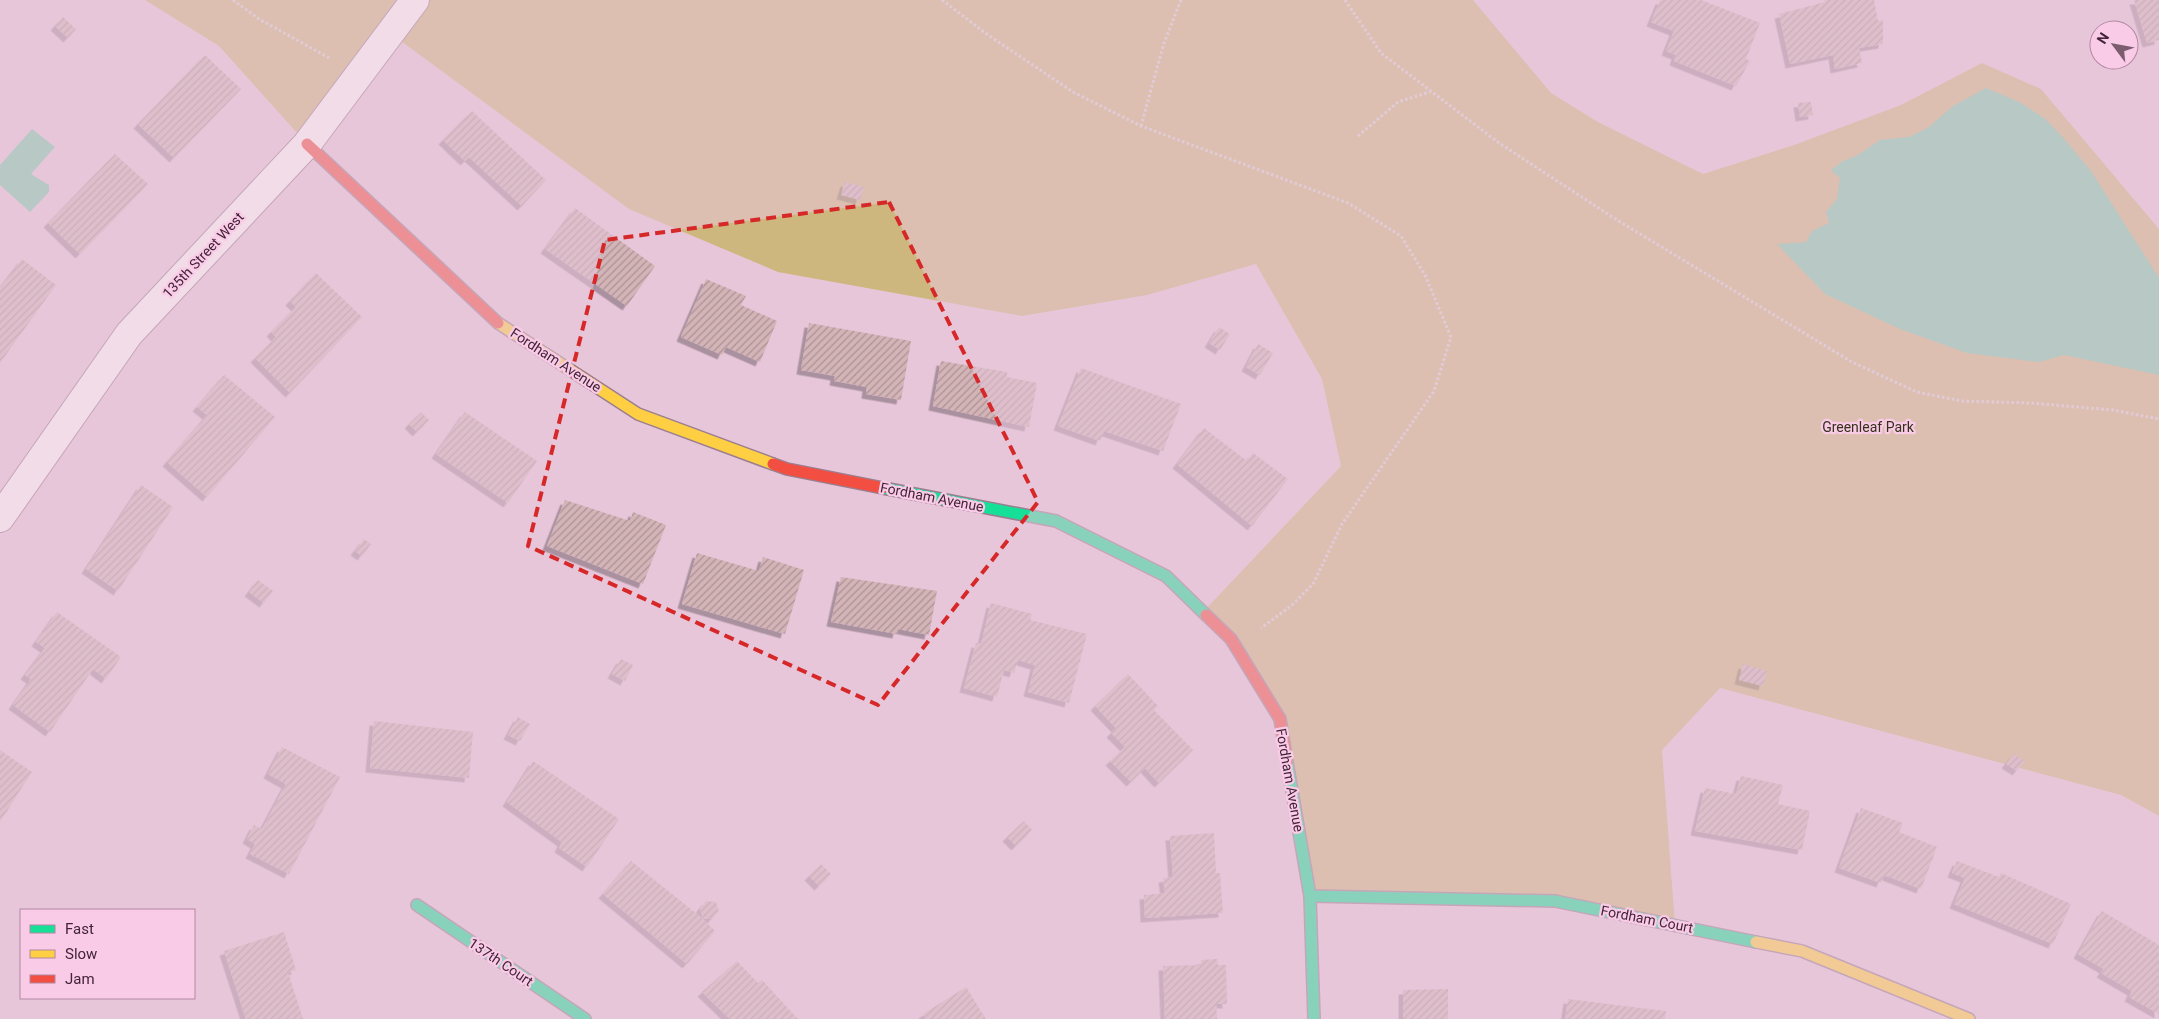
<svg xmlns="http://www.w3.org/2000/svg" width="2159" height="1019" font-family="Roboto,sans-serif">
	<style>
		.park { fill: #ceb77e }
		.water { fill: #7dcaac }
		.building { fill: url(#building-hatch); filter: url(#shadow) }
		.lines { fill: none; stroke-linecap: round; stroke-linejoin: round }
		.street-casing { stroke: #9b7e90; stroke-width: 30 }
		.fast-casing { stroke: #9b7e90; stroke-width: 14 }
		.slow-casing { stroke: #9b7e90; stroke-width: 14 }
		.jam-casing { stroke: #9b7e90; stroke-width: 14 }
		.path { stroke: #dcd0d7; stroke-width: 3; stroke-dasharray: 2.5 2.5; stroke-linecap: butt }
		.street { stroke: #fcf6f9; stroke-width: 28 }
		.fast { stroke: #16e098; stroke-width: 11 }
		.slow { stroke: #ffcf43; stroke-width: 11 }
		.jam { stroke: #f24e42; stroke-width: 11 }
		.marked { fill: none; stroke: #d62828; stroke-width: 4; stroke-dasharray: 10 6; stroke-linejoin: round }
		.labels { text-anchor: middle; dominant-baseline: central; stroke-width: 4.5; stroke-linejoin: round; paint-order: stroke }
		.street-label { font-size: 14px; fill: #422437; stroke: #facbe7 }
		.park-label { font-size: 14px; fill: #353219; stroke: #facbe7 }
	</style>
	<defs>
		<pattern id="building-hatch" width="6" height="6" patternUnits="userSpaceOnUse" patternTransform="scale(1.25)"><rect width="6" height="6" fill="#d3b4b7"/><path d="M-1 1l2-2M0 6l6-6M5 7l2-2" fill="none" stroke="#ad9296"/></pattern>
		<filter id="shadow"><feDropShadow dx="-4.5" dy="4.5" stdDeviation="0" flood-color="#0004"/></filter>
	</defs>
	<rect width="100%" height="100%" fill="#e8c6da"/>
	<!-- park -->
	<path class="park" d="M145 0H1473L1551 93 1598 122 1703 174 1794 145 1901 105 1982 63 2041 89 2159 229V816L2121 795 1720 688 1662 750 1675 925 1555 901 1310 896 1280 719 1203 612 1341 466 1322 379 1256 264 1147 295 1022 316 778 272 629 209 390 33 307 144 219 46Z"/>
	<!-- water -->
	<path class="water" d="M1986 88 2019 102 2044 118 2060 134 2091 171 2159 278V375L2064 355 2039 362 1967 353 1900 329 1825 294 1777 244 1806 242 1812 231 1829 223 1826 212 1837 199 1840 178 1831 170 1843 161 1856 156 1880 140 1909 137 1929 127 1953 106Z
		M32 129 55 147 31 174 49 185V192L30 212 0 185V165Z"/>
	<!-- building -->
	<path class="building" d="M1660 0H1701L1760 23 1746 59 1750 61 1736 86 1674 61 1676 55 1666 51 1674 31 1651 22Z
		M1824 0H1874L1878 21 1883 20V44L1859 48 1862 63 1835 69 1833 55 1790 64 1779 14 1825 2Z
		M2134 0H2159V40L2147 43Z
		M63 17 76 29 68 38 55 26Z
		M205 55 241 89 174 158 138 124Z
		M1811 102 1813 115 1800 117 1798 103Z
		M472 111 546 180 522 206 469 157 465 161 443 140Z
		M115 154 148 184 80 254 48 223Z
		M845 182 864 187 860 200 841 195Z
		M575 208 655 266 627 306 545 249Z
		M22 259 56 285 0 363V288Z
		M316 273 362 317 290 393 255 358 276 337 271 332 296 307 290 301Z
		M706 279 746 296 741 305 777 321 760 362 726 347 722 355 681 337Z
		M809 323 911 341 901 400 866 394 867 387 834 381 835 376 801 370Z
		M1219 327 1230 334 1220 350 1209 343Z
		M1258 344 1273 353 1260 375 1246 367Z
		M941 361 1007 372V377L1037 383 1029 427 933 406Z
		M1081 368 1181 404 1163 451 1104 431 1100 441 1058 426Z
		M224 375 275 417 207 497 167 462 207 415 197 407Z
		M421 412 429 420 417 432 409 424Z
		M465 412 537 461 508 503 436 454Z
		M1204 428 1247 461 1253 453 1288 479 1252 526 1177 464Z
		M141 485 173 507 118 591 86 569Z
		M565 500 630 521 633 512 666 525 643 584 547 546Z
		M364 539 371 544 362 556 355 551Z
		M697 553 759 571 763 557 804 570 785 634 682 604Z
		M841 577 937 591 929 635 898 629 897 634 831 622Z
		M258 580 273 591 264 603 249 592Z
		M991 603 1032 614 1030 620 1087 634 1069 703 1028 692 1035 665 1018 660 1014 673 1004 670 997 697 964 688 976 643 981 644Z
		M57 612 121 657 106 679 93 669 50 732 13 705 31 679 25 675 45 648 36 642Z
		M621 659 633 665 625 681 612 674Z
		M1743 664 1767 671 1763 686 1739 680Z
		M1128 674 1158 706 1154 710 1193 750 1159 783 1145 768 1131 782 1110 761 1125 747 1111 733 1116 728 1095 706Z
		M518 717 530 724 520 741 508 735Z
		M374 721 473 732 469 778 370 768Z
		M282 747 340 777 289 874 250 854 255 844 247 839 254 825 262 829 286 784 268 774Z
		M0 750 32 772 0 822Z
		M2014 754 2025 761 2017 771 2006 764Z
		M533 761 619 819 587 867 559 848 562 842 507 802Z
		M1741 776 1783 785 1778 804 1810 811 1802 850 1695 831 1705 788 1736 794Z
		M1861 808 1903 823 1899 832 1937 847 1921 889 1884 875 1881 883 1839 868Z
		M1024 821 1032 830 1016 846 1007 837Z
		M1214 833 1216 873H1220L1223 913 1145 918 1144 895 1165 893 1163 878 1173 877 1170 836Z
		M631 861 703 919 700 909 706 901 716 902 719 911 712 919H703L715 931 687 964 603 894Z
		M1957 861 1999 877 2001 873 2071 904 2053 944 1954 904 1965 878 1952 873Z
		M821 864 831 874 819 886 809 876Z
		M2102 911 2159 945V1014L2129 997 2132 991 2101 973 2104 969 2078 954Z
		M284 932 296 970 288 972 303 1019H246L224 951Z
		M1217 959 1218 965H1226L1227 1004H1216L1217 1019H1165L1163 966 1201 965V960Z
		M737 961 758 983 762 980 798 1019H730L702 992Z
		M966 987 986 1019H926L923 1014Z
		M1448 989V1019H1403V990Z
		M1568 999 1624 1006 1666 1011 1665 1019H1565Z"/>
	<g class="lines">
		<!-- street casing -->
		<g class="street-casing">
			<path id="street" d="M0 518 129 334 307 144 415 0"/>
		</g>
		<!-- fast casing -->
		<g class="fast-casing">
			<path id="fast" d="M883 488 1056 521 1166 576 1206 615
				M1287 762 1310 896 1314 1019
				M1310 896 1555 901 1756 942
				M417 905 585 1019"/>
		</g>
		<!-- slow casing -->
		<g class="slow-casing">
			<path id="slow" d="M498 323 638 414 773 464
				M1756 942 1802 951 1969 1019"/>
		</g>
		<!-- jam casing -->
		<g class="jam-casing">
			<path id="jam" d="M307 144 498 323
				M773 464 787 469 883 488
				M1206 615 1231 639 1280 719 1287 762"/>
		</g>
		<!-- path -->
		<path class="path" d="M233 0 259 19 331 59
			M942 0 988 35 1073 92 1141 126 1348 203 1401 236 1425 275 1451 337 1434 391 1342 524 1313 584 1291 606 1261 628
			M1345 0 1381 53 1499 143 1617 220 1852 362 1917 392 1962 401 2030 403 2113 410 2159 419
			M1141 126 1164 43 1181 0
			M1358 136 1398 102 1430 92"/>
		<!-- street -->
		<use href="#street" class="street"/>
		<!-- fast -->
		<use href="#fast" class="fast"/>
		<!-- slow -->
		<use href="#slow" class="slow"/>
		<!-- jam -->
		<use href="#jam" class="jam"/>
	</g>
	<!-- marked area -->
	<path d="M0 0H2159V1019H0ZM889 202 1038 502 878 705 528 546 605 240Z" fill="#e8c6da" fill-opacity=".55" fill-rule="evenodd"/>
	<path class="marked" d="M889 202 1038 502 878 705 528 546 605 240Z"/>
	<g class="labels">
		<!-- street labels -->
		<g class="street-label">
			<text transform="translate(203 255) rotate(-47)">135th Street West</text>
			<text transform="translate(556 360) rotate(33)">Fordham Avenue</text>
			<text transform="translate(932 497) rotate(11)">Fordham Avenue</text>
			<text transform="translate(1290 780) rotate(80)">Fordham Avenue</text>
			<text transform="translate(1647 919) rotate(11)">Fordham Court</text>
			<text transform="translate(501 962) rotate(34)">137th Court</text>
		</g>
		<!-- park labels -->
		<g class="park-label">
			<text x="1868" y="427">Greenleaf Park</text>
		</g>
	</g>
	<!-- legend -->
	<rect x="20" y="909" width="175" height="90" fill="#facbe7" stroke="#b088a1"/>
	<rect x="30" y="925" width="25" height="8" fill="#16e098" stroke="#b088a1"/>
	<text x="65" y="934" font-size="15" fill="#422437">Fast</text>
	<rect x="30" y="950" width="25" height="8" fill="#ffcf43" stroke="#b088a1"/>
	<text x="65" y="959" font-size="15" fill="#422437">Slow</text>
	<rect x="30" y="975" width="25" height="8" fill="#f24e42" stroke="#b088a1"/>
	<text x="65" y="984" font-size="15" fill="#422437">Jam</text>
	<!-- north arrow -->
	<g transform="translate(2114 45) rotate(302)"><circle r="24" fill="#facbe7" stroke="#b088a1"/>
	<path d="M0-4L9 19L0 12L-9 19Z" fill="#7c5d70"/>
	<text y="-8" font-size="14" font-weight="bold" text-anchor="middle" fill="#422437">N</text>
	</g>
</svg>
